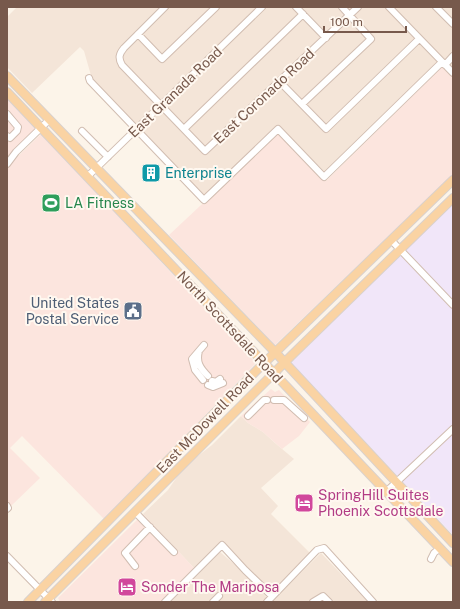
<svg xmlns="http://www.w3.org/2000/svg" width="460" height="609" font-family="'Public Sans',sans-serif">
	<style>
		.residential { fill: #f4e5d8 }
		.commercial { fill: #fce5de }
		.education { fill: #f1e6f9 }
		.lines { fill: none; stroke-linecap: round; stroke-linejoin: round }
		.minor-casing { stroke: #d1bdb1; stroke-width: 8 }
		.major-casing { stroke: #d9d1cd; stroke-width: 10 }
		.minor { stroke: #fff; stroke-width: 6 }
		.major { stroke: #fad3a3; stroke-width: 8 }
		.labels { text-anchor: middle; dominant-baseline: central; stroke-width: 4; stroke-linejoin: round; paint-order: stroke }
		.street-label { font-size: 14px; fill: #77594c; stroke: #fff8f0 }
		.culture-label { font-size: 14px; fill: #0d838f; stroke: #fff8f0; text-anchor: start }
		.leisure-label { font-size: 14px; fill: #27864d; stroke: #fff8f0; text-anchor: start }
		.service-label { font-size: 14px; fill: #4e5e75; stroke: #fff8f0; text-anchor: end }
		.hotel-label { font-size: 14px; fill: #b23c85; stroke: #fff8f0; text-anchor: start }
	</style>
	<rect width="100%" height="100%" fill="#fcf4e9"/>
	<!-- residential -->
	<path class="residential" d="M17 7H453V79L438 64 325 172 278 125 204 196 92 79 84 51 80 47 32 93 7 67V17Z
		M241 416 248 423 263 432 275 443 294 459 261 488 278 506 271 514 311 554 271 593 223 543 195 569 143 514 168 490 179 474 194 459 212 445Z
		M220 552 241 570 271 602 321 553 368 602H170Z"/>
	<!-- commercial -->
	<path class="commercial" d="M442 67 453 79V174L275 345 169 235 278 133 326 181Z
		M7 98 37 130 7 160Z
		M41 134 256 363 104 519 22 436 10 448 40 478 11 506 7 502V167Z
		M271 389 275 392 279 390 310 422 299 436 282 449 263 432 248 423 241 416Z
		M143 514 195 569 162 602H60L58 598Z"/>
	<!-- education -->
	<path class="education" d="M453 203V535L291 363Z"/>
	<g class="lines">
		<!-- minor casing -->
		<g class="minor-casing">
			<path id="minor" d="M165 7 124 48C119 54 118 58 122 65L205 151 358 7
				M296 7 326 38
				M389 7 453 73
				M436 7 453 24
				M138 34 162 59 216 7
				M445 65 453 56
				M89 78 90 81 204 200 278 129 324 177 442 62
				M280 82 326 129 419 39
				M302 104 371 39 342 7
				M7 114 18 127 17 131 10 138 7 136
				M184 129 303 14
				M82 131 108 157
				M7 164 16 152 49 120
				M87 177 262 7
				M391 240 453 305
				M199 351C196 362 200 368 208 376
				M203 380 195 370 192 359 204 345
				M212 381 216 382 220 379
				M208 385 213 387 223 383
				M274 400H284L304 418
				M248 416 264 400H267
				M387 491 453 429
				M7 506 8 508 7 509
				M135 512 174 552
				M7 556 52 602
				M431 559 434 553 440 548
				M135 566 125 553 150 527
				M165 602 222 545 245 570 272 596
				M213 602 219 596
				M267 602 317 550 324 548 373 602
				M313 602 323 596 329 602"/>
		</g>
		<!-- major casing -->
		<g class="major-casing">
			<path id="major" d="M7 76 275 352 453 543
				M7 92 453 562
				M28 602 256 371 453 180
				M45 602 291 356 453 198"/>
		</g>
		<!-- minor -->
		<use href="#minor" class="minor"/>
		<!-- major -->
		<use href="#major" class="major"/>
	</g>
	<!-- icons -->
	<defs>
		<g id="building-square" transform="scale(1)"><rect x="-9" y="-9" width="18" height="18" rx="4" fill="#0f9aa8" stroke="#fff8f0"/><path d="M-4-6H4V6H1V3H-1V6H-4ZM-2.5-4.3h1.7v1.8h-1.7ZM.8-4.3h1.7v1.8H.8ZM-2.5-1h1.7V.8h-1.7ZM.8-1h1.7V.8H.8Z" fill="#fff"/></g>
		<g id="stadium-square" transform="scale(1)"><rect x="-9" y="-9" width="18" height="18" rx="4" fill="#2e9e5b" stroke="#fff8f0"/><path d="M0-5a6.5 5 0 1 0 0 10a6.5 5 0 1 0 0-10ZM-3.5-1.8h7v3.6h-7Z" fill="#fff"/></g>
		<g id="civic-square" transform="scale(1)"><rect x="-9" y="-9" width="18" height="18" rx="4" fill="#5c6f8a" stroke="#fff8f0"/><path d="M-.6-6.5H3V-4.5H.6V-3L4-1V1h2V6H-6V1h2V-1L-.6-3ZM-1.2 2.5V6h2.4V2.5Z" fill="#fff"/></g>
		<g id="hotel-square" transform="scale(1)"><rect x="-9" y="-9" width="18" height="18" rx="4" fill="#d1479c" stroke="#fff8f0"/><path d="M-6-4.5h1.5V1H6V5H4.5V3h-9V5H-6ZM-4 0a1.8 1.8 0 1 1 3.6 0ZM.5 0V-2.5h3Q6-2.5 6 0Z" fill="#fff"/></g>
	</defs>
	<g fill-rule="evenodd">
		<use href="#building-square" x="151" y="173"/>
		<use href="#stadium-square" x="51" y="203"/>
		<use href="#civic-square" x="133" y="311"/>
		<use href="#hotel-square" x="304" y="503"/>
		<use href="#hotel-square" x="127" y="587"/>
	</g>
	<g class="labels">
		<!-- street labels -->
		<g class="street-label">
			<text transform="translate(175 92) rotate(-44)">East Granada Road</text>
			<text transform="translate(264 96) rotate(-43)">East Coronado Road</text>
			<text transform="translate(230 327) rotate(47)">North Scottsdale Road</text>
			<text transform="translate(205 423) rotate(-46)">East McDowell Road</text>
		</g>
		<!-- culture labels -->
		<g class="culture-label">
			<text x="165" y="173">Enterprise</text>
		</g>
		<!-- leisure labels -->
		<g class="leisure-label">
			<text x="65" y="203">LA Fitness</text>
		</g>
		<!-- service labels -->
		<g class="service-label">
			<text x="119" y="303">United States<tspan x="119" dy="16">Postal Service</tspan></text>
		</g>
		<!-- hotel labels -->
		<g class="hotel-label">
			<text x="318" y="495">SpringHill Suites<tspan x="318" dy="16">Phoenix Scottsdale</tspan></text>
			<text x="141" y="587">Sonder The Mariposa</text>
		</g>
	</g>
	<!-- border -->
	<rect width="460" height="609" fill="none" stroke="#77594c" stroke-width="16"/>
	<!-- scale -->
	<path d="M324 26v6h82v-6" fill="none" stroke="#77594c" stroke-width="2"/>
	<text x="330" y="26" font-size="12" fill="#77594c" stroke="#fff8f0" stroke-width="3" paint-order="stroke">100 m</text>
</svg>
